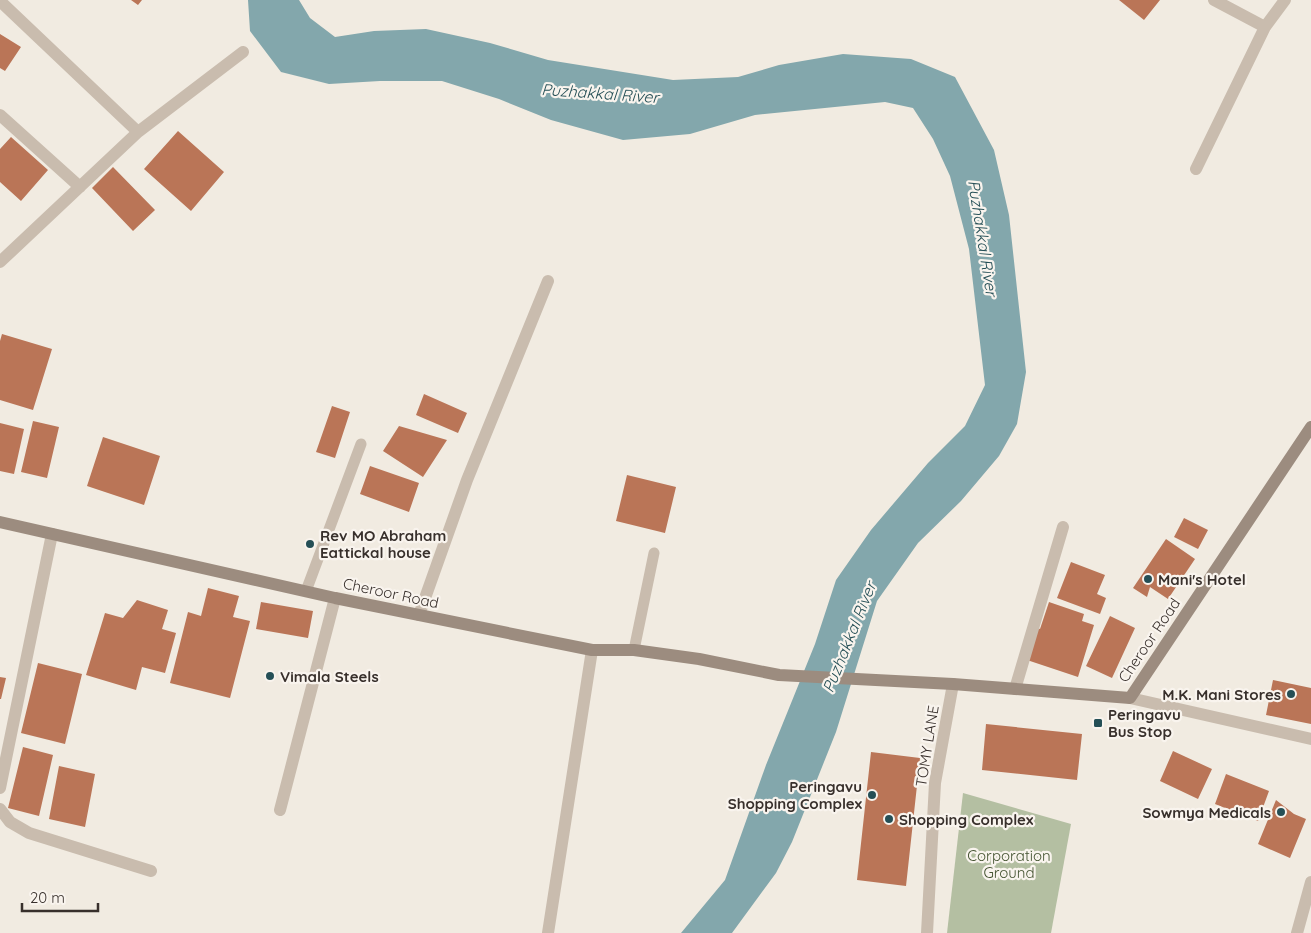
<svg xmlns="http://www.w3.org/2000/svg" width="1311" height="933" font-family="Quicksand,sans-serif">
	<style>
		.green { fill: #b4bfa2 }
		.water { fill: #83a7ac }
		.building { fill: #ba7557 }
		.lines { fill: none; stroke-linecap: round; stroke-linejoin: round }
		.service { stroke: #c9bcae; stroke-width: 11 }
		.minor { stroke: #c9bcae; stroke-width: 12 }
		.tertiary { stroke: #c9bcae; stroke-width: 12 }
		.secondary { stroke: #9c8c7f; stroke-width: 12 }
		.poi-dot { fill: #254f56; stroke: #f9f4ee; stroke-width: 2 }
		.labels { text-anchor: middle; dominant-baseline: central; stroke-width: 4.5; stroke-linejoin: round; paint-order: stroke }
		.poi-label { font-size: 15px; font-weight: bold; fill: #38302c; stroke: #f9f4ee; text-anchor: start }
		.street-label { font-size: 15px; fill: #38302c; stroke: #f9f4ee }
		.park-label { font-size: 15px; fill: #455432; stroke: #f9f4ee }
		.water-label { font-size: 16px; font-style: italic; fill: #254f56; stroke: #f9f4ee }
	</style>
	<rect width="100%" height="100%" fill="#f1ebe1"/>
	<!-- green -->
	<path class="green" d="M963 793 1071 824 1051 933H947Z"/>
	<!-- water -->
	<path class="water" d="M248 0H299L310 18 335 37 374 31 426 29 490 43 548 60 673 80 738 77 779 65 843 54 911 59 955 77 994 150 1009 215 1026 372 1017 424 999 456 961 501 918 543 877 601 836 732 792 842 776 873 732 933H681L725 880 766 765 815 644 836 580 871 530 928 463 965 426 985 385 969 249 950 176 933 139 913 108 885 102 755 115 690 134 623 140 551 120 499 99 442 81H380L329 84 281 72 250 31Z"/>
	<!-- building -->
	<path class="building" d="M131 0H142L138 5Z
		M1119 0H1160L1144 20Z
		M0 34 21 47 5 71 0 68Z
		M178 131 224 172 191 211 144 169Z
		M11 137 48 170 21 201 0 182V149Z
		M113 167 155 210 133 231 92 188Z
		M2 334 52 349 33 410 0 400V341Z
		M424 394 467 413 458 433 416 415Z
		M332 406 350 412 335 458 316 452Z
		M33 421 59 427 47 478 21 472Z
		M0 423 24 429 14 474 0 471Z
		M399 426 447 440 423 477 383 451Z
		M103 437 160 456 144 505 87 486Z
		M370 466 419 483 409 512 360 494Z
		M627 475 676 487 665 533 616 521Z
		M1184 518 1208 530 1198 549 1174 537Z
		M1166 539 1195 559 1168 599 1150 587 1147 597 1133 588Z
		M1071 562 1105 575 1097 594 1106 598 1100 614 1057 598Z
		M208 588 239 596 233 617 250 621 230 698 170 683 188 612 201 616Z
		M137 600 168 610 162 629 176 633 165 673 142 667 136 690 86 675 105 613 123 618Z
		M261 602 313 611 308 638 256 629Z
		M1049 602 1084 614 1082 621 1094 625 1078 677 1024 659 1035 627 1040 629Z
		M1110 616 1135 628 1112 678 1086 666Z
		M38 663 82 674 65 744 21 733Z
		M0 677 6 678 1 699H0Z
		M1273 680 1311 688V724L1266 715Z
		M986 724 1082 734 1077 780 982 770Z
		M23 747 53 755 39 816 8 808Z
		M1173 751 1212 769 1198 799 1160 781Z
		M871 752 920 758 906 886 857 880Z
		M59 766 95 774 85 827 49 819Z
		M1226 774 1269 791 1258 821 1215 804Z
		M1276 800 1294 814 1306 819 1290 858 1258 844Z"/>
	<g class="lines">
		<!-- service -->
		<path class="service" d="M306 591 361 444
			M634 650 654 553"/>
		<!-- minor -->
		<path class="minor" d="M1214 0 1265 27 1285 0
			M0 1 138 132 0 262
			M0 115 80 187
			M138 132 243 52
			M1196 169 1265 27
			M419 615 467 480 548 281
			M1015 689 1063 527
			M0 788 52 534
			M0 809 10 822 29 833 151 871
			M280 810 335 598
			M548 933 592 650
			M927 933 935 783 953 684
			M1297 933 1311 882"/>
		<!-- tertiary -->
		<path class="tertiary" d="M1130 698 1311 739"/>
		<!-- secondary -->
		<path class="secondary" d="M0 522 335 598 592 650H634L699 659 779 675 953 684 1130 698 1311 427"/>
	</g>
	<!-- markers -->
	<g class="poi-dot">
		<circle cx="310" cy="544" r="5"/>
		<circle cx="1148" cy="579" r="5"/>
		<circle cx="270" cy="676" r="5"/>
		<circle cx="1291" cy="694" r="5"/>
		<rect x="1093" y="718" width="10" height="10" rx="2.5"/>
		<circle cx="872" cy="795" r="5"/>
		<circle cx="1281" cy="812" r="5"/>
		<circle cx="889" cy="819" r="5"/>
	</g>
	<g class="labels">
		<!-- poi labels -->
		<g class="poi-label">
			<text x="320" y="535">Rev MO Abraham<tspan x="320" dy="17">Eattickal house</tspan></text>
			<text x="1158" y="579">Mani's Hotel</text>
			<text x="280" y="676">Vimala Steels</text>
			<text x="1281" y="694" text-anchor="end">M.K. Mani Stores</text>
			<text x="1108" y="714">Peringavu<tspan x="1108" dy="17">Bus Stop</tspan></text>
			<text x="862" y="786" text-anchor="end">Peringavu<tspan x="862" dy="17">Shopping Complex</tspan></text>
			<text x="1271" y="812" text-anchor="end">Sowmya Medicals</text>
			<text x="899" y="819">Shopping Complex</text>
		</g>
		<!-- street labels -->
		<g class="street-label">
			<text transform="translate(391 593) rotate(12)">Cheroor Road</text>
			<text transform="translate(1149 640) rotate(-56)">Cheroor Road</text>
			<text transform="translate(927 746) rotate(-81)">TOMY LANE</text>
		</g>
		<!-- park labels -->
		<g class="park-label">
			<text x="1009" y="855">Corporation<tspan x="1009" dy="17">Ground</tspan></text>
		</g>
		<!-- water labels -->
		<g class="water-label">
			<text transform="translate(600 93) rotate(4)">Puzhakkal River</text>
			<text transform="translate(983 238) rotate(81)">Puzhakkal River</text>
			<text transform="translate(849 637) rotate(-68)">Puzhakkal River</text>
		</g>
	</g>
	<!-- scale -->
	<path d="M22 903v8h76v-8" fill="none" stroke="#38302c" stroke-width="2.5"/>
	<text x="30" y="903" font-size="15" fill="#38302c" stroke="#f9f4ee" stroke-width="4" paint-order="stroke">20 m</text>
</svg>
